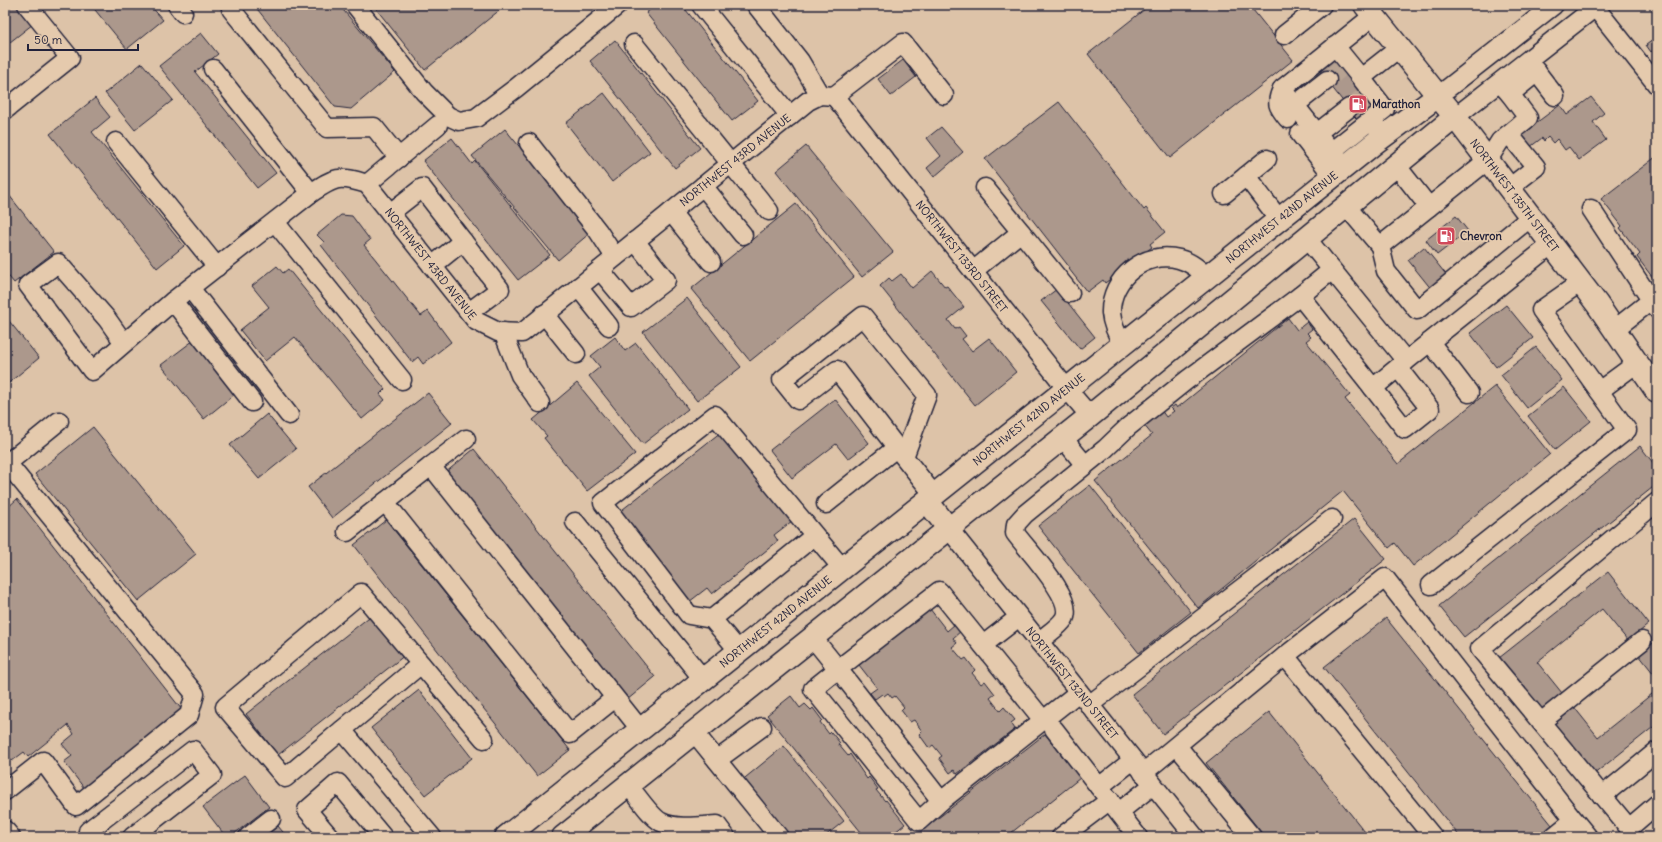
<svg xmlns="http://www.w3.org/2000/svg" width="1662" height="842" font-family="Delius,sans-serif">
	<style>
		.building { fill: #ac988c; stroke: #22223b }
		.lines { fill: none; stroke-linecap: round; stroke-linejoin: round }
		.minor-tunnel { stroke: #b8a392; stroke-width: 18; stroke-dasharray: 18 9; stroke-linecap: butt }
		.minor-casing { stroke: #22223b; stroke-width: 21 }
		.major-casing { stroke: #22223b; stroke-width: 25 }
		.minor { stroke: #e5caad; stroke-width: 18 }
		.major { stroke: #e5caad; stroke-width: 22 }
		.labels { text-anchor: middle; dominant-baseline: central; stroke-width: 3.5; stroke-linejoin: round; paint-order: stroke }
		.poi-label { font-size: 11px; font-weight: bold; fill: #22223b; stroke: #e5caad; text-anchor: start }
		.street-label { font-size: 11px; fill: #22223b; stroke: #e5caad }
	</style>
	<rect width="100%" height="100%" fill="#ddc3a8"/>
	<filter id="ink" filterUnits="userSpaceOnUse"><feTurbulence type="fractalNoise" baseFrequency=".025" numOctaves="2"/><feDisplacementMap in="SourceGraphic" scale="8" xChannelSelector="R" yChannelSelector="G"/><feConvolveMatrix kernelMatrix="1 2 1 2 8 2 1 2 1" color-interpolation-filters="sRGB"/></filter>
	<g filter="url(#ink)">
		<!-- building -->
		<path class="building" d="M5 5H18L33 24 5 46Z
			M91 5H150L163 20 127 49Z
			M254 5H339L395 72 351 109 335 107Z
			M373 5H506L425 70Z
			M656 5H682L758 101 732 121 646 13Z
			M1150 5H1249L1293 60 1170 158 1088 54Z
			M201 33 218 54 195 72 276 173 257 188 159 66Z
			M1657 37V47L1651 52 1646 45Z
			M615 40 700 148 675 168 590 61Z
			M1333 56 1375 109 1359 122 1317 68Z
			M903 60 916 77 891 96 878 79Z
			M142 63 173 100 135 130 105 93Z
			M604 93 650 152 612 182 566 123Z
			M1591 97 1604 113 1593 122 1606 140 1579 160 1569 147 1565 150 1557 139 1553 143 1548 137 1544 141 1542 138 1530 147 1521 136 1533 127 1532 126 1560 105 1567 115Z
			M95 98 110 117 92 132 184 246 157 268 50 134Z
			M1059 102 1144 210 1146 208 1165 232 1150 244 1152 247 1105 283 1103 280 1087 292 1069 269 1070 268 985 159Z
			M941 127 963 152 934 177 927 168 941 156 927 138Z
			M505 129 590 233 558 260 472 156Z
			M452 138 472 164 475 161 550 255 518 280 423 161Z
			M806 146 893 252 862 277 776 171Z
			M1657 156V282H1656L1637 257 1640 254 1620 228 1622 226 1601 199Z
			M5 190 54 252 14 283 5 272Z
			M796 204 854 277 750 361 691 289Z
			M341 215 352 216 370 240 364 245 421 316 428 311 451 342 423 364 418 357 412 362 321 245 324 242 317 235Z
			M1456 216 1468 231 1437 255 1426 240Z
			M1424 247 1448 277 1432 290 1408 260Z
			M277 266 283 273 288 269 385 389 380 394 385 400 362 419 295 337 265 361 240 330 269 307 252 286Z
			M932 271 945 287 947 286 964 307 948 320 955 329 959 327 966 336 962 339 972 351 989 338 1016 372 975 405 880 286 889 278 892 281 901 274 912 288Z
			M1057 289 1095 337 1080 349 1041 301Z
			M687 298 741 367 697 401 643 332Z
			M1506 305 1533 338 1496 367 1470 333Z
			M5 316 39 358 5 386Z
			M1288 318 1297 330 1307 322 1312 329 1307 333 1311 337 1306 341 1350 395 1345 399 1398 464 1495 386 1550 454 1413 566 1395 543 1389 548 1343 491 1198 608 1095 481 1152 435 1143 424 1161 410 1166 417 1174 411 1171 408 1175 405 1177 408Z
			M615 337 625 351 636 343 688 409 643 444 589 376 600 367 591 356Z
			M194 340 236 393 204 419 161 365Z
			M1536 347 1562 380 1527 408 1501 375Z
			M577 383 635 454 587 491 544 438 547 436 533 420Z
			M1564 387 1591 421 1555 450 1528 416Z
			M428 393 452 423 332 518 308 487Z
			M835 399 869 443 848 459 836 444 792 478 770 450Z
			M267 414 296 449 259 479 230 445Z
			M93 427 196 554 138 601 35 474Z
			M721 432 792 521 774 535 778 541 712 594 707 588 689 602 618 513Z
			M1640 446 1657 468V484L1464 637 1439 606Z
			M474 449 655 677 627 700 445 473Z
			M1090 485 1191 612 1139 653 1038 526Z
			M17 499 182 710 84 788 64 762 72 756 62 744 74 734 68 725 28 757 24 752 12 761 5 753V510Z
			M1354 519 1386 559 1163 734 1132 694Z
			M386 520 570 750 537 776 354 545Z
			M1608 572 1649 624 1628 641 1602 609 1537 662 1562 693 1541 710 1499 658Z
			M930 609 947 631 955 624 961 631 953 638 957 643 952 647 963 660 966 658 975 670 972 673 981 684 985 681 995 694 990 698 1000 711 1004 707 1015 720 1011 723 1015 729 957 774 954 770 950 773 939 758 942 756 933 745 929 748 919 734 922 731 914 720 910 722 901 710 904 707 895 696 892 698 888 693 884 696 882 694 875 699 870 693 877 688 859 665Z
			M373 614 405 655 278 755 246 714Z
			M1386 618 1552 825 1538 837H1460L1324 667Z
			M1657 640V678L1639 655Z
			M419 690 472 758 425 795 371 728Z
			M1657 690V724L1593 775 1553 723 1574 707 1598 737Z
			M791 696 800 708 805 704 811 710 813 708 822 720 820 722 829 734 831 732 840 743 838 744 848 756 850 754 867 779 869 777 878 789 876 790 885 801 886 800 905 824 889 837H865L767 715Z
			M1269 712 1369 837H1265L1206 763Z
			M1045 734 1080 778 1006 837H914Z
			M784 746 844 821 824 837H785L740 782Z
			M245 775 269 807 230 837H226L203 807Z
			M278 826 287 837H265Z"/>
		<g class="lines">
			<!-- minor-tunnel -->
			<path class="minor-tunnel" d="M1327 80 1342 67
				M1349 108 1365 96"/>
			<!-- minor casing -->
			<g class="minor-casing">
				<g id="minor">
					<path d="M177 5 183 13"/>
					<path d="M355 5 424 92 448 116 459 121 476 118 516 88 618 5"/>
					<path d="M701 5 790 116"/>
					<path d="M756 5 800 61 820 95"/>
					<path d="M1595 7 1657 85"/>
					<path d="M231 9 327 128 374 127 399 158"/>
					<path d="M1284 35 1322 5"/>
					<path d="M634 44 769 211"/>
					<path d="M1335 46 1361 78 1399 48"/>
					<path d="M1529 62 1555 96"/>
					<path d="M213 69 311 193"/>
					<path d="M1361 78 1385 109 1371 120 1384 136"/>
					<path d="M1502 85 1510 94 1537 72"/>
					<path d="M1282 89C1275 104 1278 107 1288 119"/>
					<path id="s1" d="M834 96 1067 389 1090 416"/>
					<path d="M834 96 903 43 944 95"/>
					<path d="M1438 96 1554 5"/>
					<path d="M1295 105 1327 80"/>
					<path d="M5 110 70 58 27 5"/>
					<path d="M1455 117 1598 5"/>
					<path d="M1317 133 1349 108"/>
					<path d="M1300 134 1333 176"/>
					<path d="M1509 134 1536 167 1509 188"/>
					<path d="M116 142 217 267"/>
					<path d="M529 143 598 231 615 257"/>
					<path d="M1332 151 1371 120"/>
					<path d="M1396 165 1429 207"/>
					<path d="M1344 167 1282 89 1373 16"/>
					<path d="M1246 176 1279 219"/>
					<path d="M367 184 438 125"/>
					<path d="M703 186 743 235"/>
					<path d="M985 188 1021 232"/>
					<path d="M1224 194 1267 159"/>
					<path d="M1346 206 1380 246 1488 160 1500 141 1528 118 1510 94"/>
					<path d="M1591 209 1657 309"/>
					<path d="M671 212 711 262"/>
					<path d="M390 213 422 188 500 289 469 312"/>
					<path d="M275 222 402 380"/>
					<path d="M1307 239 1406 361 1552 244"/>
					<path d="M1380 246 1386 271 1417 310 1531 217"/>
					<path d="M432 266 463 241"/>
					<path d="M600 270 631 307 666 280 635 241"/>
					<path d="M1332 270 1300 296 1373 388 1406 361"/>
					<path d="M973 271 1021 232 1070 293"/>
					<path d="M1581 282 1541 310 1599 391"/>
					<path d="M578 287 609 326"/>
					<path d="M190 288 289 415"/>
					<path d="M173 301 252 402"/>
					<path d="M544 314 576 354"/>
					<path d="M1615 329 1657 296"/>
					<path d="M503 332 520 375 540 403"/>
					<path d="M1430 342 1469 393"/>
					<path id="s2" d="M124 343 107 319 58 263 28 285 92 371 173 301 311 193C335 177 339 175 367 184L476 321 498 332 522 333 808 101 820 95 834 96"/>
					<path d="M1123 345C1117 335 1112 325 1111 313 1110 278 1145 250 1179 259 1191 262 1199 269 1207 277"/>
					<path d="M1373 388 1405 429 1430 409 1398 368"/>
					<path d="M1063 438 1085 465"/>
					<path d="M904 457 837 370 798 400 782 380 863 316 927 395 904 457 934 495"/>
					<path d="M5 465 59 421"/>
					<path d="M431 466 466 439"/>
					<path d="M1657 502 1480 649 1629 828 1657 804"/>
					<path d="M826 504 896 448"/>
					<path d="M575 522 703 679"/>
					<path id="s3" d="M949 529 1195 837"/>
					<path d="M347 532 385 502"/>
					<path d="M1431 585 1627 430 1599 391 1637 363"/>
					<path d="M712 619 814 536"/>
					<path d="M813 638 838 669 813 689 919 821 941 801"/>
					<path d="M1039 642C1046 635 1059 627 1064 619 1076 599 1027 550 1015 533L1016 524 1025 514 1105 449 1128 427 1187 380 1300 296"/>
					<path d="M983 645 1019 617"/>
					<path d="M739 651 712 619 689 615 603 503 715 415 842 568"/>
					<path d="M1285 656 1433 837"/>
					<path d="M615 698 570 734 385 502 431 466 640 729"/>
					<path d="M1089 705 1332 519"/>
					<path d="M1043 720 939 591 838 669 941 801 1079 692"/>
					<path d="M1541 722 1642 641"/>
					<path d="M1054 729 1138 837"/>
					<path d="M342 730 285 778 225 707 361 593 421 664"/>
					<path d="M694 732 779 837"/>
					<path d="M1177 746 1252 837"/>
					<path d="M717 760 762 727"/>
					<path d="M1143 773 1285 656 1385 578 1574 820 1553 837"/>
					<path d="M628 785C637 795 650 816 661 822 677 830 700 826 717 825L726 837"/>
					<path d="M1099 787 1133 760"/>
					<path d="M5 791 43 761 76 806 189 715 195 694 7 463"/>
					<path d="M1602 796 1657 751"/>
					<path d="M1119 812 1153 785"/>
					<path d="M1574 820 1588 837"/>
					<path d="M5 830 11 837"/>
					<path d="M93 837 88 831 193 750 212 775 132 837"/>
					<path d="M248 837 271 819"/>
					<path d="M330 837 307 810 338 783 383 837"/>
					<path d="M432 837 342 730 421 664 484 739"/>
					<path d="M1061 837 1110 800"/>
				</g>
			</g>
			<!-- major casing -->
			<g class="major-casing">
				<g id="major">
					<path id="s4" d="M1365 5 1455 117 1597 304 1657 392"/>
					<path d="M927 501 949 529"/>
					<path id="s5" d="M506 837 1376 142 1438 96"/>
					<path d="M563 837 1090 416 1455 117"/>
				</g>
			</g>
			<!-- minor -->
			<use href="#minor" class="minor"/>
			<!-- major -->
			<use href="#major" class="major"/>
		</g>
	</g>
	<!-- icons -->
	<defs>
		<g id="fuel-square" transform="scale(1)"><rect x="-9" y="-9" width="18" height="18" rx="4" fill="#d1495b" stroke="#e5caad"/><path d="M-5.5-6h7V0h2V4h1.3V-2.5L3-4.5l.8-.8L6-3V5H2.5V1h-1V6h-7ZM-4.2-4.7v3.2H.2V-4.7Z" fill="#fff"/></g>
	</defs>
	<g fill-rule="evenodd">
		<use href="#fuel-square" x="1358" y="104"/>
		<use href="#fuel-square" x="1446" y="236"/>
	</g>
	<g class="labels">
		<!-- poi labels -->
		<g class="poi-label">
			<text x="1372" y="104">Marathon</text>
			<text x="1460" y="236">Chevron</text>
		</g>
		<!-- street labels -->
		<g class="street-label">
			<text stroke="none"><textPath href="#s2" startOffset="1089">NORTHWEST 43RD AVENUE</textPath></text>
			<text stroke="none"><textPath href="#s4" startOffset="242">NORTHWEST 135TH STREET</textPath></text>
			<text stroke="none"><textPath href="#s5" startOffset="993">NORTHWEST 42ND AVENUE</textPath></text>
			<text stroke="none"><textPath href="#s1" startOffset="205">NORTHWEST 133RD STREET</textPath></text>
			<text stroke="none"><textPath href="#s2" startOffset="693">NORTHWEST 43RD AVENUE</textPath></text>
			<text stroke="none"><textPath href="#s5" startOffset="669">NORTHWEST 42ND AVENUE</textPath></text>
			<text stroke="none"><textPath href="#s5" startOffset="345">NORTHWEST 42ND AVENUE</textPath></text>
			<text stroke="none"><textPath href="#s3" startOffset="197">NORTHWEST 132ND STREET</textPath></text>
		</g>
	</g>
	<!-- margin -->
	<rect width="1662" height="842" fill="none" stroke="#e5caad" stroke-width="20"/>
	<rect x="10" y="10" width="1642" height="822" fill="none" stroke="#22223b" stroke-width="1.5" filter="url(#ink)"/>
	<!-- scale -->
	<path d="M28 44v6h110v-6" fill="none" stroke="#22223b" stroke-width="2"/>
	<text x="34" y="44" font-size="12" fill="#22223b" stroke="#e5caad" stroke-width="3" paint-order="stroke">50 m</text>
</svg>
